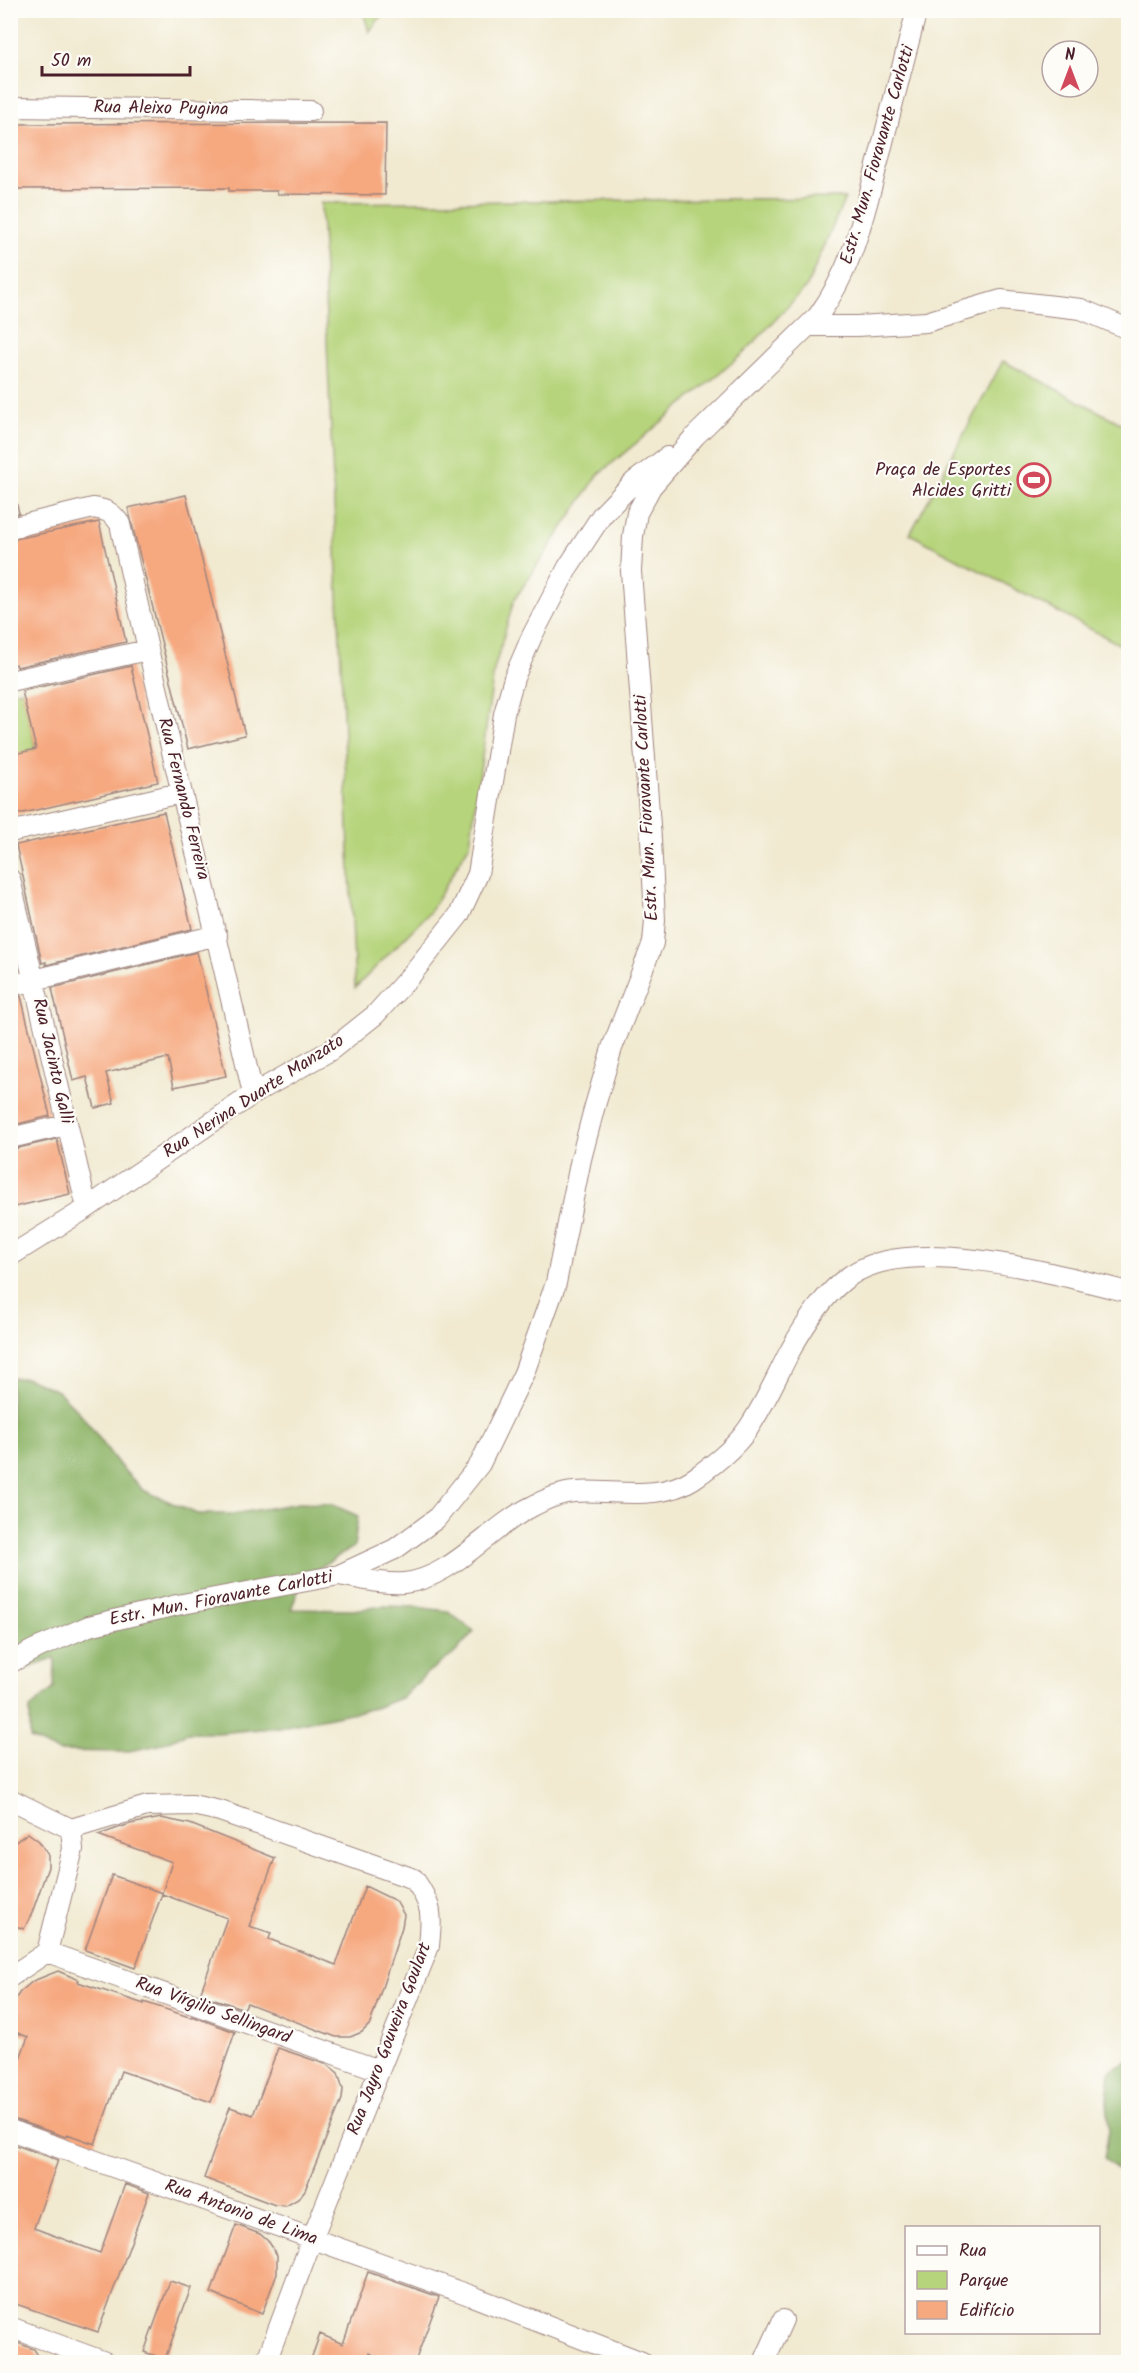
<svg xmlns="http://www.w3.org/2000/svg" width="1139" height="2373" font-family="Kalam,sans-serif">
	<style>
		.green { fill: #b6d47b; stroke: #807a53; stroke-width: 1.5 }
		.forest { fill: #90b66b; stroke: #6d6a4b; stroke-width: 1.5 }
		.building { fill: #f6a87f }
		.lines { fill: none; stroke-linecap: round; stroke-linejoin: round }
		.minor-casing { stroke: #9e847e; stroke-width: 22 }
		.minor { stroke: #fff; stroke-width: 20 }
		.labels { text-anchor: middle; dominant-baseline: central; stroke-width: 4.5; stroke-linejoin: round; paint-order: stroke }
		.street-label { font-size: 18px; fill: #4a1f2b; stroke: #fdfcf7 }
		.poi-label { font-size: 18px; fill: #4a1f2b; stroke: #fdfcf7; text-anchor: end }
	</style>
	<rect width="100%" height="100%" fill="#fdfcf7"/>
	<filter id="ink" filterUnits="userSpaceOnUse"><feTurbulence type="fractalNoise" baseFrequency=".0167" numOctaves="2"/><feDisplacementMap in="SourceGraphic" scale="12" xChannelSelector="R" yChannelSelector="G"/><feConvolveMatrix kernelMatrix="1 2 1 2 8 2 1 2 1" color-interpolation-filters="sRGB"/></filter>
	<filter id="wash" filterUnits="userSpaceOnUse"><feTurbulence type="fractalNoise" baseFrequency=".008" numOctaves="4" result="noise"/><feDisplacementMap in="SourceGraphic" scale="24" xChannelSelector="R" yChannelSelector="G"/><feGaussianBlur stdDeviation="1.35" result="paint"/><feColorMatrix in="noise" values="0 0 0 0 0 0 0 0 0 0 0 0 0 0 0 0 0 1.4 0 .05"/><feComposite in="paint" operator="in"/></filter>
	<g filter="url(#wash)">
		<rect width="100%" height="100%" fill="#f1ead1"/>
		<!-- green -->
		<path class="green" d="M363 11H385L369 32Z
			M845 198 807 286 745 352 598 475 514 600 494 670 470 844 430 912 355 988 321 203Z
			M1003 361 1128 427V649L910 534Z
			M22 690 36 749 11 755 10 692Z"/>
		<!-- forest -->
		<path class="forest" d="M11 1378H27L58 1391 81 1414 120 1466 143 1490 197 1514H233L299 1503 331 1504 358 1516 354 1547 326 1563 302 1582 291 1609 353 1610 384 1606 416 1607 447 1611 474 1631 454 1654 427 1673 403 1697 375 1708 281 1727 218 1733H187L159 1745 124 1752 57 1751 30 1739V1708L54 1688 55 1658 11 1675Z
			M1128 2061V2177L1104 2159 1109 2130 1107 2100 1110 2071Z"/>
		<g id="blocks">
			<!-- building -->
			<path class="building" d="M386 123 385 195 277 194V191H229V188L10 189V124Z
				M186 495 245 735 188 749 128 508Z
				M16 501 19 513 10 516V502Z
				M99 522 126 642 17 667 16 664 10 665V540Z
				M131 666 158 782 10 816V755L36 749 22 691Z
				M164 812 192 929 46 965V962L42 963 16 845Z
				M10 934 19 969 10 971Z
				M197 952 226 1076 174 1087 168 1058 106 1073 114 1103 95 1108 87 1077 73 1081 52 988Z
				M21 996 50 1116 10 1126V998Z
				M57 1139 70 1194 10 1208V1150Z
				M161 1818 190 1824 275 1858 249 1926 271 1933 269 1939 336 1965 365 1886 396 1901 404 1915 402 1927 370 2024 362 2032 350 2037H336L247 2003 244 2009 200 1994 227 1918 162 1894 135 1968 85 1950 112 1875 162 1893 172 1862 98 1835 130 1824Z
				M28 1833 39 1841 48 1855V1867L32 1913 24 1929 10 1924V1846Z
				M58 1971 79 1980 78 1982 144 2004V2002L192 2018V2016L235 2032 211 2102 121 2071 95 2144 67 2134 66 2137 10 2118V2085L28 2037 10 2030V2007L20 1992 33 1981Z
				M278 2048 328 2065 338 2073 343 2089 342 2099 305 2190 298 2199 286 2206 275 2205 204 2178 230 2107 253 2115Z
				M10 2143 58 2160 34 2228 100 2253 125 2184 149 2193 98 2332 10 2302Z
				M236 2225 260 2234 269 2242 277 2255V2273L262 2314 211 2293Z
				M368 2272 439 2297 415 2362H391L369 2353 366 2362H310L320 2334 343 2344Z
				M170 2281 191 2288 165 2359 144 2352Z
				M10 2340 34 2349 42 2362H10Z"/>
		</g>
	</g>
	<g filter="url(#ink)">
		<use href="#blocks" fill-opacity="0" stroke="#9e847e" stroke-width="1.5"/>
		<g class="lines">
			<!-- minor casing -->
			<g class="minor-casing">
				<path id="minor" d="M10 107 311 111
					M808 326H857L926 322 1001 300 1081 309 1128 329
					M10 528 93 508C107 510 112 512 120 524 161 715 210 904 253 1094
					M10 681 147 650
					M10 832 180 793
					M10 879 87 1208
					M10 986 217 935
					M10 1138 66 1125
					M10 1256 87 1208 253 1094 331 1050 375 1015 412 974 459 915 478 874 504 714 514 678 532 636 568 567 602 515 635 481 667 457
					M339 1575C360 1578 383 1585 404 1583 451 1579 490 1527 531 1507 544 1500 559 1493 574 1492 613 1489 658 1502 693 1479 715 1464 740 1444 753 1421 767 1399 778 1374 790 1351 805 1324 825 1292 851 1275 912 1233 1060 1275 1128 1292
					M10 1663 33 1650 89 1626 177 1605 339 1575 395 1549 436 1519 480 1464 524 1373 556 1283 581 1159 594 1109 612 1048 653 943 655 920 651 839 631 571 633 536 637 513 651 487 695 436 818 316C854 266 863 217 879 158 891 109 904 60 917 10
					M10 1799 71 1829 147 1806 192 1805 220 1811 414 1879C433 1906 432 1914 429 1946L312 2239 266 2362
					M47 1952 379 2070
					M10 1977 47 1952 73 1849 71 1829
					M10 2130 472 2296 642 2362
					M10 2327 105 2362
					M764 2362 783 2320"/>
			</g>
			<!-- minor -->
			<use href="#minor" class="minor"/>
		</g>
	</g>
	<!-- icons -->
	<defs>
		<g id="stadium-ring" transform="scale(1.725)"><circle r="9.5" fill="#fdfcf7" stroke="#d1495b" stroke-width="1.5"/><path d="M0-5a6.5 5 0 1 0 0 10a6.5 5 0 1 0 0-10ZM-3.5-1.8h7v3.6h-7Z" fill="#d1495b"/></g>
	</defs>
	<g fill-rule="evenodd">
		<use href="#stadium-ring" x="1034" y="480"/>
	</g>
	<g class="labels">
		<!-- street labels -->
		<g class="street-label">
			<text transform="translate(161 109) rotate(1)">Rua Aleixo Pugina</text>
			<text transform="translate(878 155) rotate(-74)">Estr. Mun. Fioravante Carlotti</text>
			<text transform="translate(183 799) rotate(76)">Rua Fernando Ferreira</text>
			<text transform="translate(647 808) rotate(-93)">Estr. Mun. Fioravante Carlotti</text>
			<text transform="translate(52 1061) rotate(77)">Rua Jacinto Galli</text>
			<text transform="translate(254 1097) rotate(-33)">Rua Nerina Duarte Manzato</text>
			<text transform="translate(221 1599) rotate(-11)">Estr. Mun. Fioravante Carlotti</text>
			<text transform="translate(213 2011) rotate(20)">Rua Vírgilio Sellingard</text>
			<text transform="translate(390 2039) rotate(-69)">Rua Jayro Gouveira Goulart</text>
			<text transform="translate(241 2213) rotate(20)">Rua Antonio de Lima</text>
		</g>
		<!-- poi labels -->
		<g class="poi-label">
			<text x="1011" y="470">Praça de Esportes<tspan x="1011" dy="21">Alcides Gritti</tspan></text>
		</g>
	</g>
	<!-- margin -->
	<rect width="1139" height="2373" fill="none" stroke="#fdfcf7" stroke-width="36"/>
	<!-- legend -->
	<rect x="905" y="2226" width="195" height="108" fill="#fdfcf7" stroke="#b5a4a5" stroke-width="1.5"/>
	<rect x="917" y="2246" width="30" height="9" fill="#ffffff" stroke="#b5a4a5" stroke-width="1.5"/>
	<text x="959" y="2256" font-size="18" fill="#4a1f2b">Rua</text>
	<rect x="917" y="2271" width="30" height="18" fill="#b6d47b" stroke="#b5a4a5" stroke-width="1.5"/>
	<text x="959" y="2286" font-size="18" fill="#4a1f2b">Parque</text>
	<rect x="917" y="2301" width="30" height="18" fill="#f6a87f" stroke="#b5a4a5" stroke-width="1.5"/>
	<text x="959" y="2316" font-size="18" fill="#4a1f2b">Edifício</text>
	<!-- north arrow -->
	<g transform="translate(1070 69)"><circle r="28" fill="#fdfcf7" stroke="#b5a4a5" stroke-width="1.5"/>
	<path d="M0-4.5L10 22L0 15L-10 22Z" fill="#d1495b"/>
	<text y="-9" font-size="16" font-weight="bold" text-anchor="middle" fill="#4a1f2b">N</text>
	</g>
	<!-- scale -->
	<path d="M42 66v9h148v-9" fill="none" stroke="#4a1f2b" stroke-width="3"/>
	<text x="51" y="66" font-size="18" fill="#4a1f2b" stroke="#fdfcf7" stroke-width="4.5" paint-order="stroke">50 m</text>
</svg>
